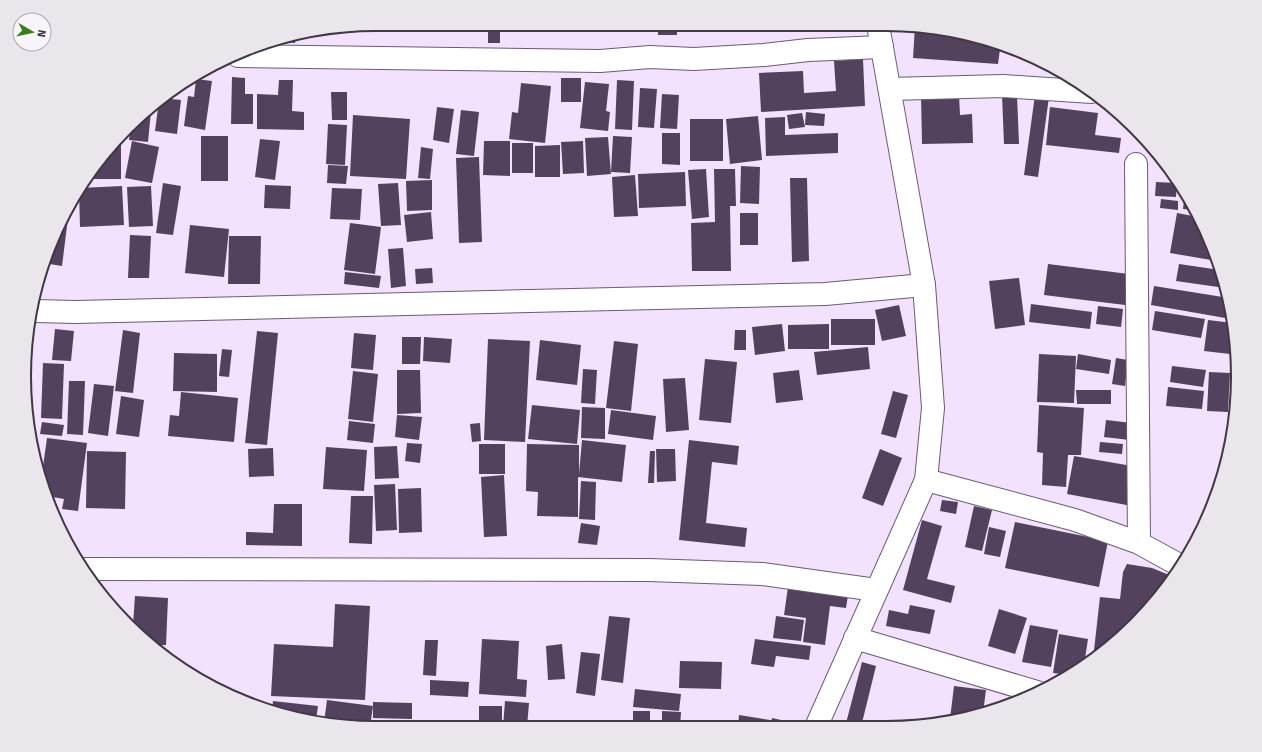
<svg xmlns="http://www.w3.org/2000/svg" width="1262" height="752" font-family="'Fira Sans',sans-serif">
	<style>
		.building { fill: #52425d }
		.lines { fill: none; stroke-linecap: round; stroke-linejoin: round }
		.street-casing { stroke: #6c5b78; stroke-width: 24 }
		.secondary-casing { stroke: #6c5b78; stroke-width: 24 }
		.street { stroke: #fff; stroke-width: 22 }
		.secondary { stroke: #fff; stroke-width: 22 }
		.rim { fill: none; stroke: #403845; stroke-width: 2 }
	</style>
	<rect width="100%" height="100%" fill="#f2e2fd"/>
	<!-- building -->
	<path class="building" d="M488 24H500V43H488Z
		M555 24H573V31L554 29Z
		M658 24H677V35H658Z
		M915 26 993 41 992 49H1000L998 64 913 58Z
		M296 37 295 43 277 41V40Z
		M863 59 865 106 761 112 759 73 803 71 804 93 836 91 834 61Z
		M232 77 245 78V94H253V124H231Z
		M561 78H581V102H561Z
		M196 79 212 81 205 130 184 126 188 96 194 97Z
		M279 80H293L292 111 304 112V130L257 129V94L278 95Z
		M617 80 634 81 632 130 615 129Z
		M585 82 609 84 606 111 610 112 608 131 580 128Z
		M521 83 551 86 545 143 509 139 512 112 518 113Z
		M640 88 657 89 654 128 638 127Z
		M331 92H347V120H332Z
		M662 94 679 95 677 129 660 128Z
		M959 94 960 115 972 114 973 143 922 144 921 95Z
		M1002 95H1017L1019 144H1004Z
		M1035 95 1049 97 1038 177 1024 175Z
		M161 98 181 100 177 134 155 131 159 100Z
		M437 107 454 109 449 143 433 140Z
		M1050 107 1098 113 1095 135 1121 138 1119 153 1046 145Z
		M461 110 479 112 474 156 456 154Z
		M149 111H151L148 142 129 140 130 130Z
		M806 112 825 114 824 126 805 125Z
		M802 113 805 127 789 129 787 115Z
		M353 115 410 119 406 179 350 176Z
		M758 116 762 160 730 164 726 119Z
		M785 117V135L838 133V153L766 156 765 118Z
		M690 119H723V161H690Z
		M328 124 347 125 345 165 326 164Z
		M662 133H680V165L662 164Z
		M201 136H228V181H201Z
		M613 136 632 137 630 173 611 172Z
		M608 137 611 174 587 176 585 138Z
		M260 139 280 141 275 180 255 177Z
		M121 140V179H85Z
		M132 141 159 147 152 183 125 178Z
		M484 141H510V176L483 175Z
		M583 141 584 173 563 174 561 142Z
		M512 143H533V173H512Z
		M560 145V177H535V146Z
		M421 147 433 149 430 179 418 178Z
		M479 157 482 242 459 243 456 158Z
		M328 165 348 166 346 184 327 183Z
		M741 166 760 167 759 204 740 203Z
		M706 169 709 217 692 219 688 170Z
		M714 169H735L736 206H730L731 271H692L691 223 715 222Z
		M685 172 686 206 639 208 638 174Z
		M635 175 638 216 614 217 612 177Z
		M790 178H807L809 261 792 262Z
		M432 180V210L407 211 406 181Z
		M1156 182 1177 183 1176 197 1155 196Z
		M163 183 181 186 173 235 156 233Z
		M398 183 401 225 381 226 378 184Z
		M265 185 291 186 290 209 264 208Z
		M122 186 124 225 80 227 79 190 80 188Z
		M151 186 153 226 129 227 127 187Z
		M332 188 362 189 360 220 330 219Z
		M1185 192 1195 210 1183 209Z
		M1161 199 1178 201V210L1160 208Z
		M69 210 62 266 43 263Z
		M431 212 433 239 407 242 404 215Z
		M740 213H758V245H740Z
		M1177 213 1198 217 1211 242 1217 261 1170 253Z
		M350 223 381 227 375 274 344 270Z
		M190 225 229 229 224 277 185 273Z
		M130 235 151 236 149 278H128Z
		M229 236H261L260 284H228Z
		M403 248 406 286 391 288 388 249Z
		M1048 264 1129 274 1125 305 1044 295Z
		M1179 264 1220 270 1225 288 1176 281Z
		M432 268 433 283 416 284 415 269Z
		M345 272 381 276 379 288 344 284Z
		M1019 278 1025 325 995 329 989 281Z
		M1154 286 1229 298 1231 308V319L1151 305Z
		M1031 304 1092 312 1090 329 1029 322Z
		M899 305 906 336 882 341 875 310Z
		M1098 306 1123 309 1121 327 1096 324Z
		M1155 311 1205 319 1201 338 1152 330Z
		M831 319H875V345H831Z
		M1208 320 1233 323 1230 354 1204 351Z
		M782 324 785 351 755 355 752 327Z
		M829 324V349H788V325Z
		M55 329 74 331 71 361 52 360Z
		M123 330 140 333 133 393 115 391Z
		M735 330H746V350H734Z
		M257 331 278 333 267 445 245 443Z
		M354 333 376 335 373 370 351 368Z
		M402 337H421L420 364H402Z
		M424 337 452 339 450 363 423 361Z
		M488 339 530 341 525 442 484 440Z
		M540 340 581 345 577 385 536 380Z
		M614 341 638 344 631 411 606 408Z
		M868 347 870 369 817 375 814 352Z
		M222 349 232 350 229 377 219 376Z
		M174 353 217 354V392L173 391Z
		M1039 354 1076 356 1074 403 1037 402Z
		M1078 354 1111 360 1109 374 1076 369Z
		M1116 358 1128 360 1125 386 1112 384Z
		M705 359 737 362 731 423 699 420Z
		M43 363 64 364 62 419 41 418Z
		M1172 366 1206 370 1203 387 1170 382Z
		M583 369 597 370 595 404 581 403Z
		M397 370H420L421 413 397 414Z
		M799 370 803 400 776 403 773 373Z
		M353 371 378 374 373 422 348 419Z
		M1209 372 1230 373 1228 412 1207 411Z
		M1233 375 1238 376 1235 410H1229Z
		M685 378 689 430 666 432 663 379Z
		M69 381H85L83 435 67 434Z
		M94 384 114 386 108 436 88 433Z
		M1168 387 1204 391 1202 409 1166 406Z
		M1076 390H1111V404H1077Z
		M893 391 908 395 896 438 881 434Z
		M181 392 238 398 234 442 168 436 170 415 179 416Z
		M121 396 144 400 139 437 116 434Z
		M532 405 580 410 577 444 528 439Z
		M1039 405 1084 408 1081 455H1068L1066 487 1042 485 1043 453 1037 452Z
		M582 407 605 408V439L581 438Z
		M611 410 656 416 653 440 608 434Z
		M1231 413H1234L1231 445 1226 461Z
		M397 415 422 417 419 440 395 437Z
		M1106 420 1132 423 1130 440 1104 437Z
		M349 421 375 424 373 443 347 440Z
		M42 422 64 425 62 436 40 434Z
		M480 423 481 441 472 442 470 424Z
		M47 438 87 443 78 511 62 509 64 499 47 496 43 489 41 481Z
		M582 440 626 445 622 482 578 477V517L537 516 538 492 526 491 527 444 579 445V474Z
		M689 440 739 446 737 465 712 462 706 523 747 528 745 547 679 540Z
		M1100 442 1123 444 1122 454 1099 452Z
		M407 443 422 444 420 463 405 461Z
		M479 444H505V474H479Z
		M397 446 399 478 375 479 374 447Z
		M326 447 367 450 364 491 323 489Z
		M273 448 274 476 249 477 248 449Z
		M656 449H675L676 481 657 482Z
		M880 449 902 458 883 506 862 498Z
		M87 451 126 452 125 509 86 508Z
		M650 451H655L654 483H648Z
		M1074 456 1138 467 1132 506 1067 494Z
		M504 475 507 536 484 537 481 477Z
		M581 481 596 482 595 520 579 519Z
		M395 484 397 530 376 531 374 485Z
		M421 488 422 532 399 533 398 489Z
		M351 496H373L372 544 349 543Z
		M942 500 958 502 956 514 940 511Z
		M274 504H302V546L246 545V532L273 533Z
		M974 506 992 510 982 551 965 547Z
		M922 520 942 526 927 579 955 586 951 603 903 590Z
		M1015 522 1108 541 1099 587 1005 568Z
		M581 523 600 526 597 545 578 543Z
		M989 527 1006 531 1000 557 984 554Z
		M1127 564 1152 568 1174 577 1118 640 1093 659 1100 597 1120 599 1123 572Z
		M788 587 848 595 846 608 830 606 825 645 803 642 806 618 784 615Z
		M135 596 168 598 166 645H155L133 625Z
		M335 604 370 606 365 700 271 696 274 644 333 647Z
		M910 605 935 610 930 634 886 626 889 610 908 614Z
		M999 609 1027 618 1015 654 988 646Z
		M609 616 630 618 623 683 601 680Z
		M776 616 804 620 801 641 773 638Z
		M1030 625 1058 630 1051 667 1022 662Z
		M1059 634 1088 639 1084 665 1070 675 1053 673Z
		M482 639 519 641 517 679 527 680 526 697 479 694Z
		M755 639 811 646 809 660 776 656 774 667 751 664Z
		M425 640H438L436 676 423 675Z
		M562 644 565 679 548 680 546 646Z
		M581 652 600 654 595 696 576 693Z
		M680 661 722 662 721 689 679 688Z
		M862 662 876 666 861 727H845Z
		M430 680 469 682 468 697 430 695Z
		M954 686 986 690 983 713 950 719Z
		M635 689 681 694 679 711 633 707Z
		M327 700 373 706 370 727H353L324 722Z
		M273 701 318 706 316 720 272 711Z
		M505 701 529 703 527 727H503Z
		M373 702 412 703V719L373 718Z
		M479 706H502V727H479Z
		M633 711H650V727H633Z
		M662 711 681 712 680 727H662Z
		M739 715 770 720 769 727H738Z
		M772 718 790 722 789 727H770Z"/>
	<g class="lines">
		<!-- street casing -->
		<g class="street-casing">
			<path id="street" d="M238 56 600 61 650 57 694 59 764 55 808 50 882 47
				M890 89 1003 86 1092 92
				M1136 164 1139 543
				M35 311 75 312 825 294 924 285
				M926 480 1075 520 1139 543 1181 566
				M85 569 649 570 762 574 876 590
				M855 638 1037 692"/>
		</g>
		<!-- secondary casing -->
		<g class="secondary-casing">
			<path id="secondary" d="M816 727 926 480 933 408 924 285 878 25"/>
		</g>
		<!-- street -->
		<use href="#street" class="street"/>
		<!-- secondary -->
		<use href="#secondary" class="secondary"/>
	</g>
	<!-- crop -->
	<path d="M0 0H1262V752H0ZM376 31H886A345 345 0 0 1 1231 376V376A345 345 0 0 1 886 721H376A345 345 0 0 1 31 376V376A345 345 0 0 1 376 31Z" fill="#eae6ec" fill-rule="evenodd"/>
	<path class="rim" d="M376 31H886A345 345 0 0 1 1231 376V376A345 345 0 0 1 886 721H376A345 345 0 0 1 31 376V376A345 345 0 0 1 376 31Z"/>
	<!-- north arrow -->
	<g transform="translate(32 32) rotate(99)"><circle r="19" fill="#f9f5fb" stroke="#afa9b2"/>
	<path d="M0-3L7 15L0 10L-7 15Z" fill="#3b7c1b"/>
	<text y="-6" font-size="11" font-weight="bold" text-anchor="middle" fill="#403845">N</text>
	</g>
</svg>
